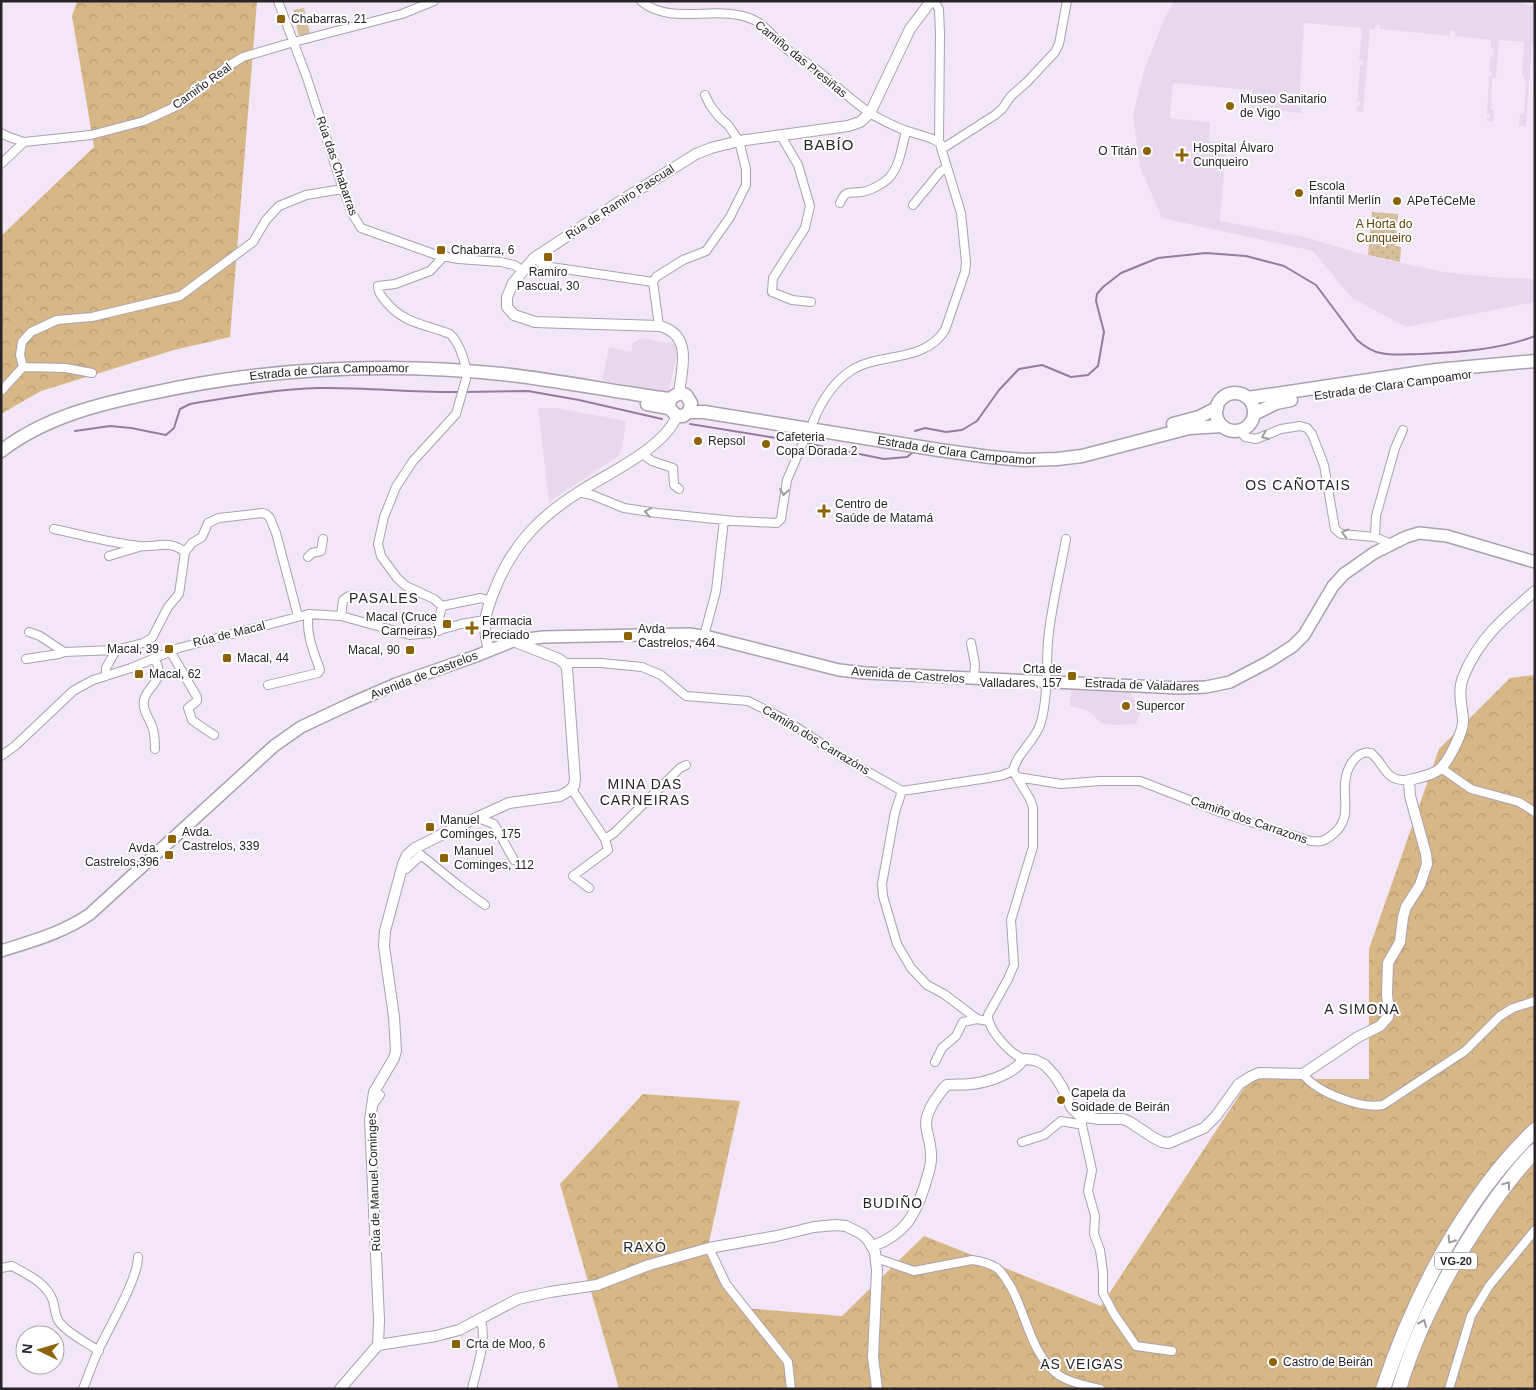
<svg xmlns="http://www.w3.org/2000/svg" width="1536" height="1390" font-family="Helvetica,sans-serif">
	<style>
		.built { fill: #e8d8ee }
		.forest { fill: url(#forest-crowns) }
		.park { fill: url(#park-dots) }
		.pitch { fill: #d6bf9b }
		.lines { fill: none; stroke-linecap: round; stroke-linejoin: round }
		.stream { stroke: #957c9e; stroke-width: 2 }
		.minor-casing { stroke: #aba0af; stroke-width: 10 }
		.tertiary-casing { stroke: #aba0af; stroke-width: 12 }
		.secondary-casing { stroke: #aba0af; stroke-width: 14 }
		.primary-casing { stroke: #aba0af; stroke-width: 15 }
		.motorway-casing { stroke: #aba0af; stroke-width: 16 }
		.minor { stroke: #fff; stroke-width: 8 }
		.tertiary { stroke: #fff; stroke-width: 10 }
		.secondary { stroke: #fff; stroke-width: 11 }
		.primary { stroke: #fff; stroke-width: 12 }
		.motorway { stroke: #fff; stroke-width: 14 }
		.oneway { stroke: #9e9c9f }
		.poi-dot { fill: #8d6307; stroke: #fff; stroke-width: 2 }
		.labels { text-anchor: middle; dominant-baseline: central; stroke-width: 4; stroke-linejoin: round; paint-order: stroke }
		.shield { fill: #fff; stroke: #686569; stroke-width: 1 }
		.shield-label { font-size: 11px; font-weight: bold; fill: #272329 }
		.poi-label { font-size: 12px; fill: #272329; stroke: #fff; text-anchor: start }
		.street-label { font-size: 12px; fill: #272329; stroke: #fff }
		.park-label { font-size: 12px; fill: #5e4000; stroke: #fff }
		.neighbourhood-label { font-size: 14px; letter-spacing: 1px; fill: #272329; stroke: #fff }
		.quarter-label { font-size: 15px; letter-spacing: 1px; fill: #272329; stroke: #fff }
	</style>
	<defs>
		<pattern id="forest-crowns" width="20" height="18" patternUnits="userSpaceOnUse" patternTransform="scale(1.25)"><rect width="20" height="18" fill="#d6b785"/><path d="M2 6a3 3 0 1 1 6 0M12 15a3 3 0 1 1 6 0" fill="none" stroke="#b89d73"/></pattern>
		<pattern id="park-dots" width="8" height="8" patternUnits="userSpaceOnUse" patternTransform="scale(1.25)"><rect width="8" height="8" fill="#d6bf9b"/><path d="M2 2h.1M6 6h.1" fill="none" stroke="#b8a486" stroke-width="1.8" stroke-linecap="round"/></pattern>
	</defs>
	<rect width="100%" height="100%" fill="#f3e7f7"/>
	<!-- built -->
	<path class="built" d="M1174 1H1510L1535 6V44H1532L1526 126H1519L1520 114H1524L1526 81 1524 80 1525 76 1522 75 1524 42 1499 40 1496 78H1492L1491 109 1494 110 1493 122 1487 121V117L1490 118V114L1487 113 1489 76H1492V73L1489 72 1490 57H1493L1494 48H1491V40L1455 36V31H1450V36L1380 29V25H1376L1375 29H1370L1363 112 1356 111 1357 106H1360L1361 101H1357L1360 65H1363V61L1359 60 1362 28 1304 23 1299 106H1302L1301 113 1251 108 1252 90 1173 83 1170 118 1210 122 1209 141 1226 142 1220 221 1305 237 1361 254 1443 272 1490 277 1535 279V302L1406 327 1352 298 1313 251 1162 218 1140 167 1133 116 1144 71 1162 24Z
		M641 338 667 343 668 341 679 345 668 394 602 380 609 347 631 352 633 343Z
		M538 408H556L626 421 622 449 618 456 549 502Z
		M1071 689 1130 692 1137 705 1142 707 1136 724 1115 725 1101 723 1089 711 1070 706Z"/>
	<!-- forest -->
	<path class="forest" d="M77 1H257L230 337 174 350 41 391 1 414V236L94 147 72 16Z
		M1535 675V1389H619L560 1184 643 1094 740 1101 707 1251 744 1308 842 1316 924 1236 1101 1306 1250 1079H1369V949L1439 749 1510 678Z"/>
	<!-- park -->
	<path class="park" d="M1372 212 1398 214 1395 246 1401 247 1400 262 1368 255Z"/>
	<!-- pitch -->
	<path class="pitch" d="M304 8 310 34 299 37 293 10Z"/>
	<g class="lines">
		<!-- stream -->
		<path class="stream" d="M465 392 528 391 579 400 662 419
			M690 424 801 442
			M75 431 110 426 131 428 166 435 174 428 180 409 190 404C233 397 276 389 319 388 366 387 413 393 460 392
			M915 431 925 428 946 432 962 430 977 421 999 390 1019 369 1042 365 1071 377 1088 375 1098 366 1104 332 1096 301 1097 294 1103 287 1121 273 1158 258 1206 253 1246 256 1284 266 1316 285 1357 340C1364 346 1372 352 1381 353 1394 356 1407 354 1420 354 1458 352 1499 350 1535 336
			M805 443 884 459 907 457 913 452"/>
		<!-- minor casing -->
		<g class="minor-casing">
			<path id="minor" d="M278 1 307 78 343 189 353 215 361 228 434 254 458 259 501 262 514 265 522 270
				M641 1C671 27 719 3 754 20 767 26 775 39 785 48 794 55 804 61 813 67 834 83 851 101 873 115 884 121 898 129 911 132 925 137 933 137 945 147L995 115 1002 109 1011 96 1027 82 1055 52 1059 44 1067 1
				M1 133 9 137 24 142 1 164
				M781 136 798 165 810 206 805 228 773 278 772 292 792 300 811 302
				M24 142 91 135 144 121 181 104 225 68 243 57 294 42 402 14 434 1
				M840 203C846 189 849 194 861 192 870 191 883 184 889 178 900 166 902 146 906 131
				M913 205 940 172 947 167
				M444 256 430 271 395 284 378 286C378 293 382 297 387 303 405 324 425 324 450 334 460 344 463 357 467 371
				M534 258 544 266 653 282 659 326
				M653 282 656 277 683 260 706 251 730 217 746 185V169L739 141 728 125 719 117 710 105 705 95
				M92 373 66 368 23 367 20 355 22 342 31 332 57 320 92 317 180 296 253 242 266 220 279 206 306 195 343 189
				M466 379 456 414 413 461 396 487 384 517 378 544 381 556 397 578 406 586 434 599 442 606 481 598 490 601
				M2 390 23 367
				M813 422C821 402 833 382 852 370 881 352 924 363 945 330L965 272 966 262 961 213 939 141 940 34 939 9 934 1
				M1240 430 1245 437 1256 439 1281 429 1300 426 1307 428 1312 434 1324 465 1335 529 1341 534 1375 537 1391 544
				M641 453 652 461 673 468 674 485 679 489
				M578 492 592 495 624 508 657 513 735 521 777 523 781 519 787 480 809 429
				M1375 537 1376 516 1395 448 1403 430
				M185 552 192 543 202 537 208 523 219 518 262 513 266 514 270 518 276 533 298 616
				M109 556 139 547
				M308 557 312 553 321 551 323 539
				M341 616 343 600 349 596
				M439 631 438 623 442 606
				M29 632 40 636 64 652
				M704 636 716 591 724 520
				M971 643 975 664 974 679
				M170 651 197 697V701L188 708 192 720C199 725 206 730 214 735
				M154 658C168 681 147 685 144 700 142 710 149 718 152 726 155 734 155 741 155 749
				M26 659 59 654 64 652 116 650 143 643 152 638 168 607 179 594 185 552C168 539 157 548 139 546 111 543 82 535 54 529
				M564 663H601L642 667 661 675 686 696 748 701 784 719 842 757 902 791 988 778 1003 775 1013 771
				M106 676V668L116 650
				M268 685 318 673 320 670C314 653 305 632 309 614
				M1 756 15 746 73 691 93 680 131 668 179 648 309 614 341 616 410 635 429 633 461 624 485 620
				M1441 768 1471 789 1519 802 1535 812
				M1017 777 1061 784 1100 781H1140L1220 812 1307 840C1317 843 1324 842 1332 835 1354 818 1341 799 1346 777 1348 765 1358 750 1371 753 1386 765 1384 782 1409 780
				M571 788 605 839 608 850 573 876 589 888
				M902 791 895 812 882 884 883 896 897 944 911 968 927 985 944 994 977 1019 988 1021
				M478 818 494 824 514 860
				M605 839 614 833 680 768 686 765
				M402 869H406L421 855 458 885 485 905
				M1024 1059C1011 1055 987 1029 988 1015L1008 979 1014 965 1011 920 1033 847V808L1030 799 1013 771C1017 752 1036 741 1041 722 1048 696 1046 668 1048 641 1051 607 1060 573 1066 539
				M935 1062 942 1048 956 1036 963 1022 977 1019
				M1303 1074C1317 1093 1361 1109 1383 1105L1465 1051 1500 1016 1513 1008 1535 1001
				M373 1105 380 1095
				M1080 1116 1092 1170 1088 1191 1095 1216 1094 1234 1100 1250 1103 1272V1293L1114 1314 1136 1346 1172 1351
				M1022 1142 1044 1135 1061 1121 1078 1124 1082 1123
				M709 1248 726 1284 788 1362 791 1389
				M876 1258 914 1271 972 1260C980 1261 990 1264 997 1268 1003 1273 1007 1281 1011 1287 1027 1316 1031 1356 1060 1376 1071 1383 1088 1386 1100 1389
				M1 1268 12 1266C28 1275 47 1283 53 1301 55 1308 55 1318 60 1323 70 1335 86 1342 99 1351
				M83 1389C88 1376 93 1362 99 1349 109 1327 138 1279 138 1257
				M472 1389C477 1367 487 1342 481 1320
				M1449 1389 1471 1316 1489 1286 1535 1230"/>
		</g>
		<!-- tertiary casing -->
		<g class="tertiary-casing">
			<path id="tertiary" d="M679 393C682 368 693 334 659 326L535 322 514 315 507 307V297L513 283 534 258 619 202 696 154 711 148 739 141 848 126 860 122 870 113 910 29 931 1
				M489 650C481 621 486 611 497 584 515 542 541 516 579 492 608 473 663 449 677 416
				M873 1246C905 1234 915 1216 925 1185 927 1177 931 1167 931 1159 932 1131 917 1128 935 1100 939 1095 942 1089 947 1085 955 1084 963 1085 971 1084 989 1082 1013 1074 1024 1059L1035 1060 1045 1065 1055 1076 1062 1087 1071 1107 1080 1116 1098 1119H1123L1130 1122 1154 1138 1162 1142 1169 1143 1204 1128 1216 1116 1239 1084 1250 1077 1259 1073 1303 1074 1358 1037 1380 1026 1388 1017 1389 1012 1387 994 1388 963 1400 942 1403 917 1406 907 1420 885 1427 864 1426 854 1410 796 1409 780C1418 778 1434 775 1441 768 1449 760 1464 731 1463 720 1462 703 1457 691 1464 675 1480 637 1505 617 1535 591
				M378 1345 436 1336 459 1330 518 1299 550 1292 597 1285 649 1265 709 1248 777 1236 814 1227 836 1225 846 1226 862 1234 868 1240 875 1252 877 1271 873 1357 877 1389
				M340 1389 378 1345 379 1320 370 1120 374 1092 394 1058 396 1051 394 1017 384 946 385 931 403 864 407 855 415 848 461 825 509 803 560 796 569 791 574 786 575 779 567 668 564 663 559 659 513 641"/>
		</g>
		<!-- secondary casing -->
		<g class="secondary-casing">
			<path id="secondary" d="M1 951C32 941 63 933 90 914L274 746 301 727 350 704 396 684 476 656 513 641 543 637 689 634 709 637 839 670 865 673 1180 688 1206 687 1230 682 1268 662 1293 646 1304 635 1333 586 1344 574 1374 553 1406 537 1419 533 1447 536 1535 562"/>
		</g>
		<!-- primary casing -->
		<g class="primary-casing">
			<g id="primary">
				<circle cx="1235" cy="412" r="19"/>
				<path d="M1248 398 1436 370 1535 361"/>
				<path d="M647 404 669 408"/>
				<path id="s1" d="M689 412 691 403 686 395 679 393 670 399 669 408 677 416H683L689 412H704L939 450 990 457 1024 460 1057 459 1082 456 1189 428 1222 426"/>
				<path d="M1254 414 1276 403 1291 400"/>
				<path d="M1173 424 1199 417 1217 408"/>
				<path id="s2" d="M1 451C45 417 99 404 152 393 267 368 385 362 502 374 558 380 614 392 670 399"/>
			</g>
		</g>
		<!-- motorway casing -->
		<g class="motorway-casing">
			<path id="motorway" d="M1383 1389C1413 1298 1465 1197 1535 1130
				M1399 1389C1414 1338 1437 1292 1464 1247 1485 1213 1507 1180 1535 1151"/>
		</g>
		<!-- minor -->
		<use href="#minor" class="minor"/>
		<!-- tertiary -->
		<use href="#tertiary" class="tertiary"/>
		<!-- secondary -->
		<use href="#secondary" class="secondary"/>
		<!-- primary -->
		<use href="#primary" class="primary"/>
		<!-- motorway -->
		<use href="#motorway" class="motorway"/>
	</g>
	<!-- one-way arrows -->
	<defs><path id="oneway-chevron" d="M-2-3.5L2.5 0L-2 3.5" fill="none" stroke-width="1.6" stroke-linecap="round" stroke-linejoin="round" transform="scale(1.25)"/></defs>
	<g class="oneway">
		<use href="#oneway-chevron" transform="translate(1265 436) rotate(157)"/>
		<use href="#oneway-chevron" transform="translate(784 492) rotate(99)"/>
		<use href="#oneway-chevron" transform="translate(648 512) rotate(-170)"/>
		<use href="#oneway-chevron" transform="translate(1345 533) rotate(-165)"/>
		<use href="#oneway-chevron" transform="translate(1507 1185) rotate(-53)"/>
		<use href="#oneway-chevron" transform="translate(1451 1240) rotate(122)"/>
		<use href="#oneway-chevron" transform="translate(1423 1323) rotate(-66)"/>
	</g>
	<!-- markers -->
	<g class="poi-dot">
		<rect x="276" y="14" width="10" height="10" rx="2.5"/>
		<circle cx="1230" cy="106" r="5"/>
		<circle cx="1147" cy="151" r="5"/>
		<path d="M1179.5 147.5h5v5h5v5h-5v5h-5v-5h-5v-5h5z"/>
		<circle cx="1299" cy="193" r="5"/>
		<circle cx="1397" cy="201" r="5"/>
		<rect x="436" y="245" width="10" height="10" rx="2.5"/>
		<rect x="543" y="252" width="10" height="10" rx="2.5"/>
		<circle cx="698" cy="441" r="5"/>
		<circle cx="766" cy="444" r="5"/>
		<path d="M821.5 503.5h5v5h5v5h-5v5h-5v-5h-5v-5h5z"/>
		<rect x="442" y="619" width="10" height="10" rx="2.5"/>
		<path d="M469.5 620.5h5v5h5v5h-5v5h-5v-5h-5v-5h5z"/>
		<rect x="623" y="631" width="10" height="10" rx="2.5"/>
		<rect x="164" y="644" width="10" height="10" rx="2.5"/>
		<rect x="405" y="645" width="10" height="10" rx="2.5"/>
		<rect x="222" y="653" width="10" height="10" rx="2.5"/>
		<rect x="134" y="669" width="10" height="10" rx="2.5"/>
		<rect x="1067" y="671" width="10" height="10" rx="2.5"/>
		<circle cx="1126" cy="706" r="5"/>
		<rect x="425" y="822" width="10" height="10" rx="2.5"/>
		<rect x="167" y="834" width="10" height="10" rx="2.5"/>
		<rect x="164" y="850" width="10" height="10" rx="2.5"/>
		<rect x="439" y="853" width="10" height="10" rx="2.5"/>
		<circle cx="1061" cy="1100" r="5"/>
		<rect x="451" y="1339" width="10" height="10" rx="2.5"/>
		<circle cx="1273" cy="1362" r="5"/>
	</g>
	<g class="labels">
		<!-- shield labels -->
		<rect class="shield" x="1435" y="1252.5" width="42" height="17" rx="4"/>
		<g class="shield-label">
			<text x="1456" y="1261">VG-20</text>
		</g>
		<!-- poi labels -->
		<g class="poi-label">
			<text x="291" y="19">Chabarras, 21</text>
			<text x="1240" y="99">Museo Sanitario<tspan x="1240" dy="14">de Vigo</tspan></text>
			<text x="1193" y="148">Hospital Álvaro<tspan x="1193" dy="14">Cunqueiro</tspan></text>
			<text x="1137" y="151" text-anchor="end">O Titán</text>
			<text x="1309" y="186">Escola<tspan x="1309" dy="14">Infantil Merlín</tspan></text>
			<text x="1407" y="201">APeTéCeMe</text>
			<text x="451" y="250">Chabarra, 6</text>
			<text x="548" y="272" text-anchor="middle">Ramiro<tspan x="548" dy="14">Pascual, 30</tspan></text>
			<text x="776" y="437">Cafeteria<tspan x="776" dy="14">Copa Dorada 2</tspan></text>
			<text x="708" y="441">Repsol</text>
			<text x="835" y="504">Centro de<tspan x="835" dy="14">Saúde de Matamá</tspan></text>
			<text x="437" y="617" text-anchor="end">Macal (Cruce<tspan x="437" dy="14">Carneiras)</tspan></text>
			<text x="482" y="621">Farmacia<tspan x="482" dy="14">Preciado</tspan></text>
			<text x="638" y="629">Avda<tspan x="638" dy="14">Castrelos, 464</tspan></text>
			<text x="159" y="649" text-anchor="end">Macal, 39</text>
			<text x="400" y="650" text-anchor="end">Macal, 90</text>
			<text x="237" y="658">Macal, 44</text>
			<text x="1062" y="669" text-anchor="end">Crta de<tspan x="1062" dy="14">Valladares, 157</tspan></text>
			<text x="149" y="674">Macal, 62</text>
			<text x="1136" y="706">Supercor</text>
			<text x="440" y="820">Manuel<tspan x="440" dy="14">Cominges, 175</tspan></text>
			<text x="182" y="832">Avda.<tspan x="182" dy="14">Castrelos, 339</tspan></text>
			<text x="159" y="848" text-anchor="end">Avda.<tspan x="159" dy="14">Castrelos,396</tspan></text>
			<text x="454" y="851">Manuel<tspan x="454" dy="14">Cominges, 112</tspan></text>
			<text x="1071" y="1093">Capela da<tspan x="1071" dy="14">Soidade de Beirán</tspan></text>
			<text x="466" y="1344">Crta de Moo, 6</text>
			<text x="1283" y="1362">Castro de Beirán</text>
		</g>
		<!-- street labels -->
		<g class="street-label">
			<text transform="translate(801 59) rotate(39)">Camiño das Presiñas</text>
			<text transform="translate(202 86) rotate(-36)">Camiño Real</text>
			<text transform="translate(337 166) rotate(71)">Rúa das Chabarras</text>
			<text transform="translate(620 202) rotate(-33)">Rúa de Ramiro Pascual</text>
			<text stroke="none"><textPath href="#s2" startOffset="342">Estrada de Clara Campoamor</textPath></text>
			<text transform="translate(1393 385) rotate(-8)">Estrada de Clara Campoamor</text>
			<text stroke="none"><textPath href="#s1" startOffset="341">Estrada de Clara Campoamor</textPath></text>
			<text transform="translate(229 634) rotate(-14)">Rúa de Macal</text>
			<text transform="translate(424 675) rotate(-21)">Avenida de Castrelos</text>
			<text transform="translate(908 675) rotate(4)">Avenida de Castrelos</text>
			<text transform="translate(1142 685) rotate(2)">Estrada de Valadares</text>
			<text transform="translate(816 740) rotate(31)">Camiño dos Carrazóns</text>
			<text transform="translate(1249 820) rotate(19)">Camiño dos Carrazons</text>
			<text transform="translate(374 1182) rotate(-92)">Rúa de Manuel Cominges</text>
		</g>
		<!-- park labels -->
		<g class="park-label">
			<text x="1384" y="224">A Horta do<tspan x="1384" dy="14">Cunqueiro</tspan></text>
		</g>
		<!-- neighbourhood labels -->
		<g class="neighbourhood-label">
			<text x="1298" y="485">OS CAÑOTAIS</text>
			<text x="384" y="598">PASALES</text>
			<text x="645" y="784">MINA DAS<tspan x="645" dy="16">CARNEIRAS</tspan></text>
			<text x="1362" y="1009">A SIMONA</text>
			<text x="893" y="1203">BUDIÑO</text>
			<text x="645" y="1247">RAXÓ</text>
			<text x="1082" y="1364">AS VEIGAS</text>
		</g>
		<!-- quarter labels -->
		<g class="quarter-label">
			<text x="829" y="144">BABÍO</text>
		</g>
	</g>
	<!-- border -->
	<rect width="1536" height="1390" fill="none" stroke="#272329" stroke-width="5"/>
	<!-- north arrow -->
	<g transform="translate(40 1350) rotate(275)"><circle r="24" fill="#ffffff" stroke="#a9a7a9"/>
	<path d="M0-4L9 19L0 12L-9 19Z" fill="#8d6307"/>
	<text y="-8" font-size="14" font-weight="bold" text-anchor="middle" fill="#272329">N</text>
	</g>
</svg>
